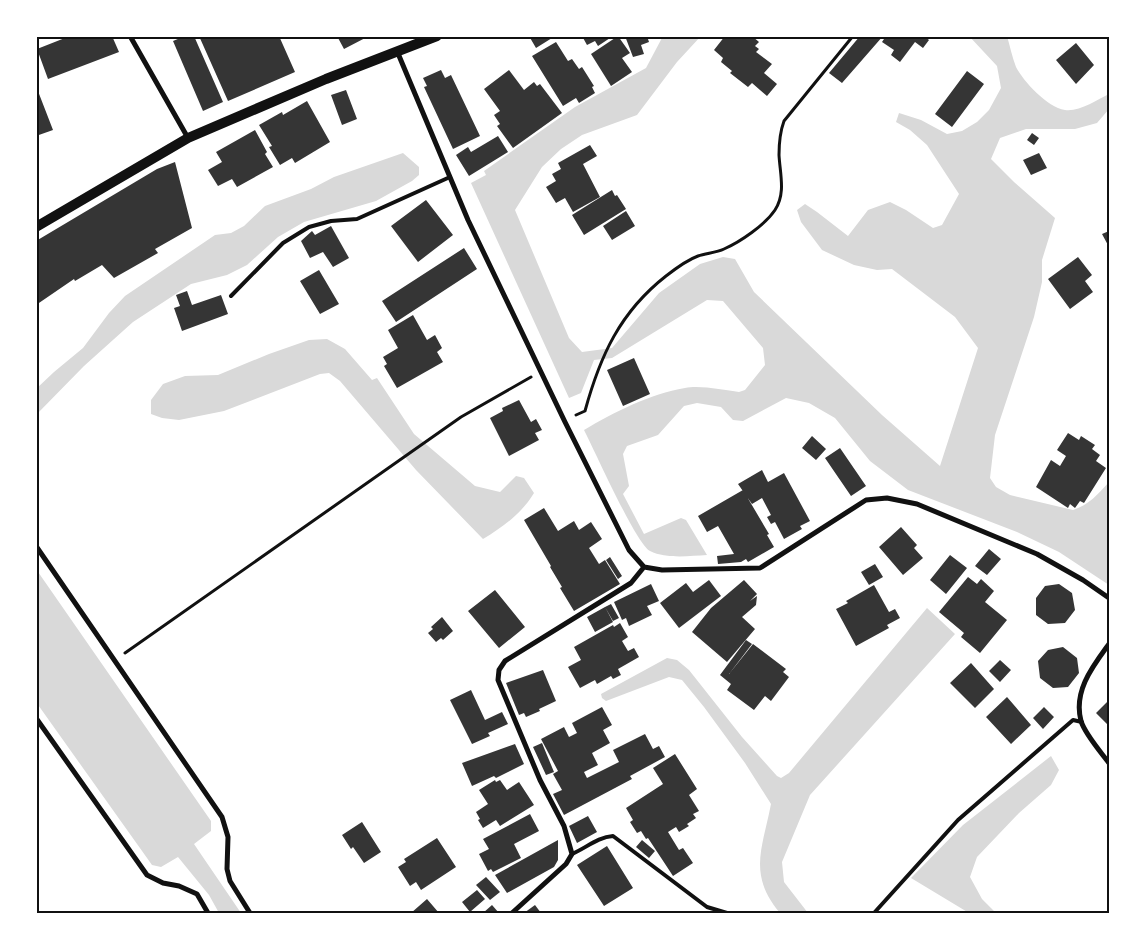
<svg xmlns="http://www.w3.org/2000/svg" width="1145" height="949" font-family="'Zilla Slab',serif">
	<style>
		.water { fill: #d9d9d9 }
		.building { fill: #353535 }
		.lines { fill: none; stroke-linecap: round; stroke-linejoin: round }
		.path { stroke: #111; stroke-width: 3 }
		.service { stroke: #111; stroke-width: 4 }
		.minor { stroke: #111; stroke-width: 5 }
		.secondary { stroke: #111; stroke-width: 10 }
		.neatline { fill: none; stroke: #111; stroke-width: 2 }
	</style>
	<rect width="100%" height="100%" fill="#fff"/>
	<!-- water -->
	<path class="water" d="M663 36H701L677 62 637 115 582 135 561 149 542 167 515 210 569 338 582 352 612 348 659 293 700 264 723 257 735 259 754 292 882 415 940 466 978 348 955 317 892 269 877 270 854 265 822 250 801 222 797 210 805 204 817 212 848 236 868 210 890 202 906 210 933 228 942 225 959 194 927 145 910 130 896 122 899 113 921 120 947 134 962 131 977 122 989 110 1001 88 997 66 969 36H1007C1010 46 1012 57 1016 67 1024 82 1047 107 1065 110 1079 112 1097 100 1109 94V109L1097 123 1075 129H1026L1000 138 991 159 1014 182 1055 218 1042 260V282L1034 317 995 435 990 478 996 487 1010 495 1073 510C1089 505 1098 494 1109 482V585L1059 552 1017 532 908 490 870 461 835 418 809 403 786 398 743 421 733 420 721 407 697 403 684 406 658 435 627 446 623 454 629 486 623 494 644 534 681 518 686 520 707 555C689 556 666 559 650 551 636 544 594 449 584 430 614 412 650 394 685 388 700 385 724 390 739 392L745 390 765 365 763 348 723 301 707 300 612 358 594 360 581 393 569 398 471 183 486 175 484 171 575 107 646 68Z
		M403 153 419 167V175L412 181 376 201 304 222 278 237 247 265 227 275 191 284 133 322 84 366 36 415V389L54 372 83 348 109 313 125 296 215 235 231 233 244 226 265 206 311 189 334 177Z
		M327 339 345 349 372 380 377 378 414 434 475 486 500 492 516 476 524 478 534 493C522 513 503 527 483 539L416 470 340 381 329 373 320 374 224 411 179 420 162 418 151 414V400L163 384 185 376 218 375 269 354 309 340Z
		M36 569 211 821V831L194 844 241 913H219L209 895 178 857 161 867 152 865 36 702Z
		M927 608 955 634 810 795 782 862 784 882 808 913H780C747 874 763 847 771 804L745 763 704 707 682 680 669 677 606 701 602 698 601 694 667 658 677 660 689 670 742 737 777 776 781 778 789 773Z
		M1051 756 1059 770 1051 785 1019 813 977 857 970 877 982 899 996 913H969L911 878 963 825Z"/>
	<!-- building -->
	<path class="building" d="M70 36H112L119 52 48 79 37 49Z
		M185 36H194L223 102 203 111 173 41Z
		M199 36H279L295 72 228 101Z
		M337 36H369L344 49Z
		M529 36H551L552 38 536 48Z
		M582 36H613L598 46 595 41 587 45Z
		M618 36 630 53 622 58 632 72 611 86 591 54Z
		M625 36H647L649 42 641 45 644 54 633 57Z
		M725 36H752L759 42 755 46 759 49 756 52 772 64 764 73 777 84 767 96 752 83 748 87 730 73 732 71 721 62 723 58 714 50Z
		M860 36H883L842 83 829 73Z
		M886 36H924L929 40 923 48 915 42 900 62 891 55 894 50 882 42Z
		M556 42 568 61 572 59 579 69 582 67 594 86 592 87 595 93 579 103 576 98 563 106 532 56Z
		M1076 43 1094 65 1076 84 1056 60Z
		M441 70 445 78 451 75 480 136 453 149 424 87 427 86 423 78Z
		M509 70 524 90 534 82 537 86 540 84 562 113 513 148 497 126 500 124 494 115 500 111 484 89Z
		M967 71 984 84 952 127 935 114Z
		M36 86 53 130 36 136Z
		M346 90 357 119 342 125 331 95Z
		M307 101 330 142 295 163 292 158 280 165 269 147 272 146 259 125 282 112 283 115Z
		M255 130 267 152 265 154 273 167 237 187 232 179 218 186 208 170 222 162 216 152Z
		M1032 133 1039 138 1034 145 1027 140Z
		M498 136 508 152 469 176 456 155 468 147 471 152Z
		M590 145 597 156 583 164 600 197 573 212 565 198 556 203 546 187 556 181 552 174 561 169 558 163Z
		M1039 153 1047 168 1031 175 1023 160Z
		M175 162 192 228 155 249 158 253 114 278 102 265 75 281 74 279 36 305V241L157 169Z
		M612 190 615 196 617 195 626 209 584 235 572 215Z
		M426 200 453 235 418 262 391 226Z
		M626 211 635 226 612 240 603 226Z
		M331 226 349 258 333 267 323 252 310 258 301 241 312 231 315 235Z
		M1109 231V247L1102 234Z
		M464 248 477 269 396 322 382 301Z
		M1078 257 1092 275 1085 281 1093 292 1070 309 1048 279Z
		M319 270 339 304 320 314 300 281Z
		M187 291 192 305 221 295 228 314 182 331 174 308 180 306 176 295Z
		M413 315 427 340 435 335 442 348 437 352 443 362 397 388 384 366 387 364 383 357 398 348 388 330Z
		M634 358 650 394 623 406 607 370Z
		M519 400 531 422 536 419 542 430 535 433 539 440 509 456 490 418 503 411 502 408Z
		M1068 433 1079 440 1081 436 1095 445 1092 449 1100 455 1096 461 1106 468 1084 503 1080 501 1075 508 1070 504 1068 508 1036 487 1051 460 1060 466 1066 456 1057 450Z
		M812 436 826 449 816 460 802 448Z
		M840 448 866 486 851 496 825 458Z
		M762 470 768 482 784 473 810 521 800 526 802 529 784 539 775 522 771 524 767 517 771 515 762 498 752 504 738 484Z
		M743 490 769 534 767 535 774 547 748 562 746 559 741 562 718 564 717 556 734 554 718 526 707 532 698 516Z
		M544 508 558 531 574 521 579 530 591 522 602 539 589 548 599 564 605 560 620 584 574 611 560 588 562 587 550 567 551 566 524 520Z
		M901 527 917 545 914 548 923 558 903 575 879 547Z
		M989 549 1001 559 987 575 975 566Z
		M950 555 967 568 946 594 930 580Z
		M610 557 622 576 618 579 606 560Z
		M875 564 883 577 869 585 861 572Z
		M968 577 977 584 981 579 994 591 985 602 1007 620 980 653 961 637 964 633 939 612Z
		M709 580 721 596 679 628 660 603 686 583 693 592Z
		M744 580 757 594 750 601 757 596 756 605 742 617 755 629 727 662 692 632 711 608Z
		M651 584 659 601 647 606 652 615 629 626 626 618 622 620 614 602Z
		M1059 584 1072 593 1075 610 1065 623 1048 624 1036 615V598L1045 586Z
		M874 585 889 612 895 609 900 618 887 625 889 628 856 646 836 609 848 603 846 601Z
		M495 590 525 627 499 648 468 611Z
		M611 604 619 618 613 621 605 607Z
		M605 607 613 622 595 632 587 617Z
		M442 617 453 631 443 640 441 638 436 642 428 633 433 629 431 627Z
		M620 623 628 637 622 641 628 651 634 648 639 657 618 669 621 675 613 679 611 676 597 684 595 680 580 688 568 667 581 660 574 647 613 625 614 627Z
		M746 640 752 644 729 674 753 644 786 669 783 672 789 677 771 701 765 696 754 710 727 690 731 684 720 675Z
		M1063 647 1077 658 1079 673 1068 687 1053 688 1040 678 1038 661 1048 650Z
		M1000 660 1011 670 1000 682 989 671Z
		M971 663 994 689 975 708 950 683Z
		M543 670 556 701 539 709 540 711 526 717 524 713 519 715 506 683Z
		M471 690 485 720 502 712 508 724 488 733 490 736 472 744 450 700Z
		M1007 697 1031 725 1011 744 986 717Z
		M1109 700V726L1096 713Z
		M602 707 612 725 603 730 610 743 592 753 598 765 584 772 587 778 619 762 613 750 645 734 653 749 659 746 665 757 630 776 632 779 564 815 553 794 562 790 553 774 558 771 541 739 564 727 569 737 577 733 572 723Z
		M1044 707 1054 717 1043 729 1033 718Z
		M542 743 554 772 546 775 533 747Z
		M515 744 524 764 496 778 494 776 472 786 462 763Z
		M675 754 697 789 689 795 699 811 693 814 696 818 687 824 689 826 679 832 676 827 668 832 679 850 683 848 693 863 673 876 648 838 646 839 641 831 637 833 630 822 633 820 626 808 663 784 653 768Z
		M495 780 496 782 500 780 507 790 519 782 534 805 500 826 496 820 483 828 478 820 480 819 476 812 488 804 479 790Z
		M530 814 539 831 514 844 521 858 493 872 491 869 488 871 479 854 489 849 483 839Z
		M588 816 597 832 577 843 569 826Z
		M362 822 381 852 364 863 353 847 351 849 342 835Z
		M437 838 456 867 421 890 416 882 410 886 398 867 406 862 404 859Z
		M558 840V860L554 867 507 893 495 875Z
		M642 840 655 851 649 858 636 847Z
		M607 846 633 888 604 906 577 865Z
		M486 877 500 892 490 900 476 885Z
		M477 890 485 899 470 912 462 902Z
		M427 899 439 913H411Z
		M492 905 499 913H483Z
		M535 905 541 913H524Z"/>
	<g class="lines">
		<!-- path -->
		<path class="path" d="M576 415 585 411C600 356 620 312 666 276 675 269 687 260 698 256 706 253 716 253 724 249 740 242 765 225 775 210 786 193 780 174 779 155 779 143 780 132 784 121L853 36
			M125 653 461 417 531 377"/>
		<!-- service -->
		<path class="service" d="M231 296 283 243 309 227 331 221 357 219 450 177
			M572 854C586 848 598 837 613 836L707 907 727 913
			M874 913 958 820 1073 720 1082 722"/>
		<!-- minor -->
		<path class="minor" d="M130 36 188 138
			M397 51 468 220 565 422 629 550 644 567 662 570 760 568 866 500 887 498 917 504 1037 554 1083 580 1109 598
			M36 546 222 817 228 837 227 869 230 881 250 913
			M1109 644C1093 666 1073 691 1081 721 1085 734 1100 751 1109 763
			M36 718 147 875 163 883 179 886 197 894 208 913
			M512 913 566 864 572 854 564 826 540 780 498 680 499 670 505 661 631 583 644 567"/>
		<!-- secondary -->
		<path class="secondary" d="M36 227 188 138 326 79 437 36"/>
	</g>
	<!-- border -->
	<rect width="1145" height="949" fill="none" stroke="#ffffff" stroke-width="75"/>
	<rect x="38" y="38" width="1070" height="874" class="neatline"/>
</svg>
